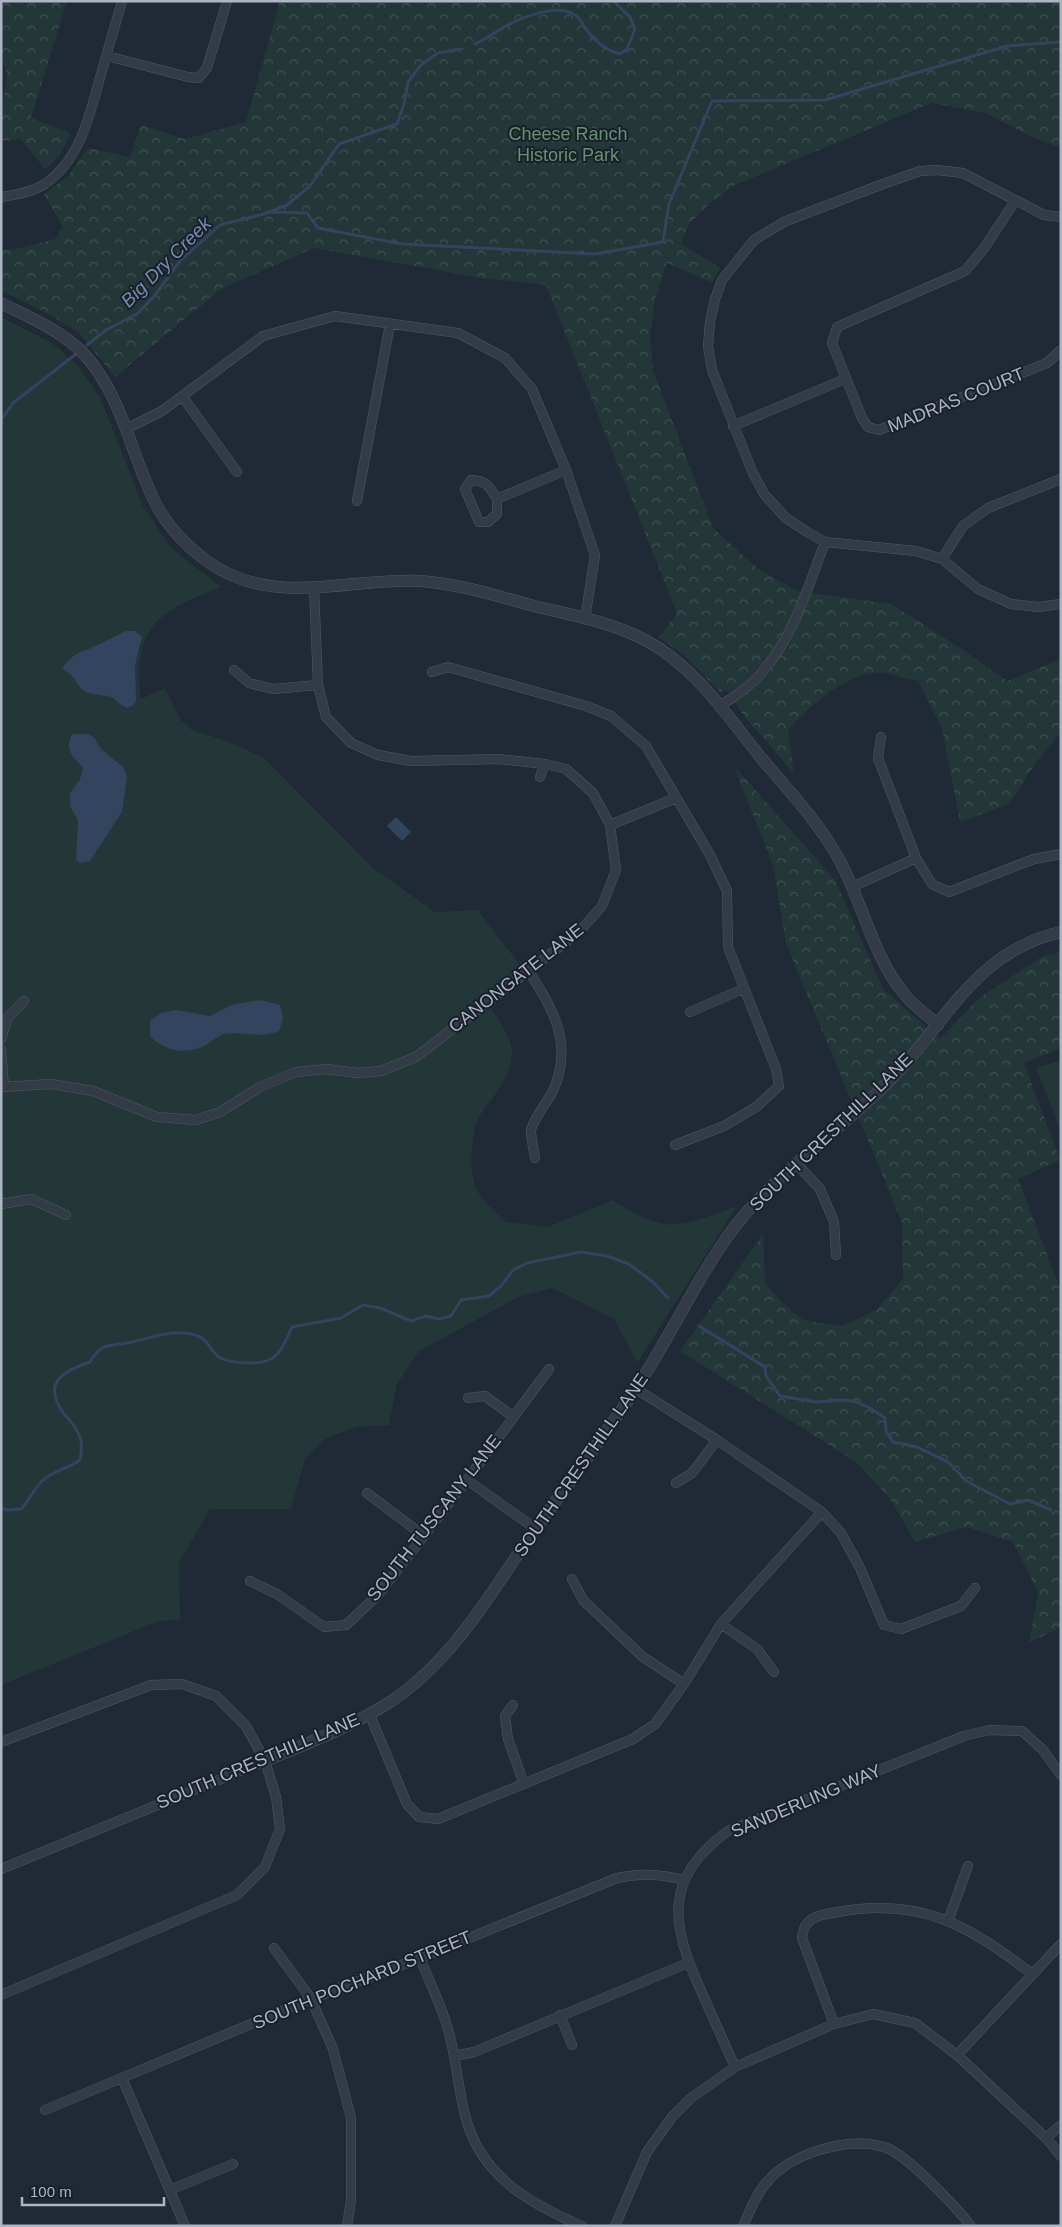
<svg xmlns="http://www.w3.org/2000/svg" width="1062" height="2227" font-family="Helvetica,sans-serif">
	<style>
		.green { fill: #233638 }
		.park { fill: url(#park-crowns) }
		.water { fill: #33445e }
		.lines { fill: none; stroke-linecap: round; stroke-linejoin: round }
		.stream { stroke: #33445e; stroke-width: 3 }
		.minor-casing { stroke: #515865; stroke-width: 10 }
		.tertiary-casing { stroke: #515865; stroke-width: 12 }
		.minor { stroke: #333b47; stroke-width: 9 }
		.tertiary { stroke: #333b47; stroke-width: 11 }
		.labels { text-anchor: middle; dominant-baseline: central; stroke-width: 4; stroke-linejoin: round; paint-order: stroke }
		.park-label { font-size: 18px; fill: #659370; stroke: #19202b }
		.street-label { font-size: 18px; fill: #adb5c4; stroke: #19202b }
		.water-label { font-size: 19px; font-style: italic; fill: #758cac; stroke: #19202b }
	</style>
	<defs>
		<pattern id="park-crowns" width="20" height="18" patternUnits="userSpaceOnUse" patternTransform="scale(1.25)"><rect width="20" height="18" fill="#233638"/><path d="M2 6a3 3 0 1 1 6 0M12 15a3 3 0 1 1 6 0" fill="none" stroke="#405153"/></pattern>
	</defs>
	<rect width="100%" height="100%" fill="#202936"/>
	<!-- green -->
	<path class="green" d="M1 317 52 343 78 365 101 399 143 506 171 548 221 587C159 611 132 626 141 699L165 688 181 720 192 730 227 741 264 758 373 868 435 912 478 910 520 965 492 1009C500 1022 512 1038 512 1054 512 1077 493 1096 481 1114 470 1131 467 1179 480 1195 487 1205 498 1214 506 1222L548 1227 612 1200C628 1210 646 1221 665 1224 683 1227 720 1213 737 1206L637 1363 614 1319 553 1288 519 1297 419 1351 397 1384 389 1425 356 1427 327 1438 305 1459 291 1509H210L179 1563 180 1620 159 1621 1 1685Z
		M1061 1060V1132L1036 1068Z"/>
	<!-- park -->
	<path class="park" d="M1 1H67L31 118 70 133C65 148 58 159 45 169L21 139 3 141 1 115 7 75 1 55Z
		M280 1H1061V148L1034 138 985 113 932 103 735 185 710 203 689 224 681 244 720 268 712 283 667 263 655 299 650 337 653 370 713 528 757 568 797 591 891 604 965 651 1007 681 1061 659V733L1037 761 1009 804 960 822 942 729 918 681C907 679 885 671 875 673 841 677 810 706 788 730L794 774 741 712 727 690 720 692 683 654 659 638 677 613 546 285 481 278 314 248 221 289 115 377 79 333 54 317 1 290V250L15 249 55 239 63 227 44 194 68 176 88 148 130 157 141 125 185 139 246 122Z
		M734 766 835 880 883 989 940 1039 979 998 1043 956 1061 952V1048L1024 1063 1060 1160 1018 1179 1061 1291V1627L1029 1643 1038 1593 1013 1542 967 1527 915 1542 889 1497 856 1462 680 1351 763 1234 765 1282 781 1302 803 1320 842 1326 876 1310 903 1279 902 1222 786 944 773 866Z"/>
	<!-- water -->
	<path class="water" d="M126 631H135L142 637 135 665 136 701 134 705 127 708 121 705 112 697 88 693 81 689 73 677 62 668C69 659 76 652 87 650Z
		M73 734H88L94 737 101 749 123 767 127 777 122 812 90 861 79 863 76 859 78 820 70 806V793L80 779 83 768C73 757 63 748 73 734Z
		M396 817 411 832 402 841 387 826Z
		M261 1000 280 1005 283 1019 279 1031C261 1039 243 1031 224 1034 217 1036 210 1043 204 1046 185 1055 164 1051 150 1036V1021L161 1013 176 1010 210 1016 231 1005Z"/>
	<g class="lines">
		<!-- stream -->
		<path class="stream" d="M475 44C487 39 496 31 508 25 525 16 566 0 580 20 590 36 601 49 620 54L627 49 635 29 630 17 613 1
			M270 212 307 213 318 228 402 244 595 254 663 242 669 204 712 101 825 100 1007 46 1061 42
			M87 345 106 330 137 314 156 294 180 261 220 225 264 214 287 205 310 186 339 144 397 124 404 104 408 82 421 65 438 53 462 49
			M1 420 13 403 76 354
			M699 1326 765 1367 766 1376 780 1396 816 1402 840 1400 854 1401 870 1408 885 1418 886 1431 893 1442 917 1447 948 1462 966 1481 1010 1504 1028 1500 1051 1510
			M1 1508 7 1510 21 1509C29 1501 34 1489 42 1481 53 1470 68 1469 80 1460 81 1452 83 1445 80 1437 77 1428 70 1421 64 1414 42 1383 61 1372 90 1362 101 1343 108 1346 127 1343 150 1339 172 1328 195 1335 209 1339 209 1350 219 1357 230 1364 259 1365 271 1359 282 1353 287 1337 292 1327L341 1318 363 1305 380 1308 411 1321 426 1316 439 1319 451 1316 461 1300 489 1296 501 1286 513 1270 527 1263 581 1252 607 1256 629 1264 653 1282 668 1298"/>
		<!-- minor casing -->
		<g class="minor-casing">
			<path id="minor" d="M107 56 188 77 199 78 207 68 227 1
				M1 197C16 195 32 192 45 184 81 159 90 114 101 74 108 50 115 26 122 1
				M1015 201 985 247 965 271 837 327 832 343 862 418 868 427 879 430 1047 363 1061 350
				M1061 217 1044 215 963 173 937 170 920 171 883 184 786 221 754 240 722 280 715 299 710 322 708 346 712 370 752 471 764 494 786 518 807 532 825 542 916 551 942 559 978 589 1011 604 1038 607 1061 604
				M182 396 237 472
				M733 426 845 379
				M126 429 162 411 263 336 335 316 458 333 505 358 532 389 566 470 595 555 585 619
				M497 499V514L488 522H479L465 489 471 480C486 480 490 487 497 499L566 470
				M357 501 390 324
				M942 559 963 526 988 508 1061 479
				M234 670 249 683 273 689 318 685
				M432 672 448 667 586 706 611 716 646 746 710 855 727 891 728 947 776 1069 779 1086 756 1107 724 1126 675 1145
				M719 707C731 698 746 690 756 679 793 640 807 590 825 542
				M881 737 878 758 916 858 932 884 949 892 1034 859 1061 854
				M540 777 545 764
				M610 825 676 798
				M852 887 916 858
				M528 970C553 1009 574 1043 553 1091 548 1101 532 1121 531 1131 531 1139 534 1150 535 1158
				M690 1012 743 989
				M1 1039 8 1017 24 1001
				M1 1050 4 1087
				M1 1087 51 1084 93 1091 157 1117 196 1120 220 1112 260 1087 296 1072 326 1069 358 1073 381 1071 416 1057 579 932 602 906 616 870 610 825 593 793 566 769 545 764 499 759 411 761 378 755 351 743 326 717 318 685 314 588
				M796 1163 820 1189 834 1222 836 1255
				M1 1204 31 1199 66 1215
				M636 1389 717 1440 822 1512 841 1533 860 1568 884 1625 901 1629 961 1606 975 1588
				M468 1398 485 1396 512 1416
				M467 1480 536 1529
				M676 1483 692 1473 717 1440
				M367 1493 424 1536
				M572 1579 583 1600 643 1657 684 1684
				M250 1581 277 1594 324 1627 346 1625 378 1595 467 1480 549 1369
				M721 1624 757 1649 774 1672
				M513 1705 505 1716 508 1739 524 1784
				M369 1713 407 1804 419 1817 438 1819 633 1739 655 1724 684 1684 721 1624 822 1512
				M1 1742 151 1685 182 1684 216 1696 246 1726 265 1761 276 1797 280 1829 265 1867 237 1895 1 1995
				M1 1869 265 1761
				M948 1921 968 1866
				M274 1948 311 1999 333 2049 351 2118V2200L347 2226
				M420 1958C429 1981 441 2005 448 2029 456 2057 458 2087 465 2115 480 2176 529 2203 582 2226
				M560 2015 572 2045
				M834 2024 802 1938C804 1916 819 1915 838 1912 921 1897 968 1925 1032 1974
				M957 2055 1061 1944
				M454 2056 474 2052 688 1963
				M735 2067C724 2042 713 2018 702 1993 672 1927 661 1879 728 1831L964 1736 989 1730 1022 1731 1042 1749 1061 1775
				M122 2078 185 2226
				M45 2110 311 1999 420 1958 617 1878C643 1873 659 1874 685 1880
				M1046 2138 1061 2125
				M170 2190 233 2164
				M615 2226 647 2152 672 2117 691 2098 735 2067 834 2024 873 2014 915 2023 957 2055 1046 2138 1061 2156
				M743 2226C750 2211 756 2194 767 2182 791 2153 850 2135 887 2148 909 2157 955 2206 971 2226"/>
		</g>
		<!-- tertiary casing -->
		<g class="tertiary-casing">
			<path id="tertiary" d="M1 303C29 317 62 331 84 354 121 394 130 450 153 498 165 524 185 545 207 561 272 609 348 577 421 581 459 584 497 596 534 606 571 615 611 622 645 640 694 665 728 717 762 759 790 792 820 824 840 861 863 904 873 957 905 995 914 1006 927 1015 938 1025
				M265 1761C308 1743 354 1726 393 1700 449 1662 485 1603 522 1548 559 1495 599 1444 635 1390 670 1338 696 1279 733 1229 779 1169 844 1129 895 1075 948 1019 978 950 1061 932"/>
		</g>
		<!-- minor -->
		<use href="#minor" class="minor"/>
		<!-- tertiary -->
		<use href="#tertiary" class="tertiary"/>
	</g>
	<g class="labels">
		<!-- park labels -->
		<g class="park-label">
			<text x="568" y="134">Cheese Ranch<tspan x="568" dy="21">Historic Park</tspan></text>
		</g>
		<!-- street labels -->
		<g class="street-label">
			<text transform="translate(956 400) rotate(-22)">MADRAS COURT</text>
			<text transform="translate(516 978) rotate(-38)">CANONGATE LANE</text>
			<text transform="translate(831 1132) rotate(-44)">SOUTH CRESTHILL LANE</text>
			<text transform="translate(581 1465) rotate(-55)">SOUTH CRESTHILL LANE</text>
			<text transform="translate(434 1518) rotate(-52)">SOUTH TUSCANY LANE</text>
			<text transform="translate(258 1761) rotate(-23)">SOUTH CRESTHILL LANE</text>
			<text transform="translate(806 1801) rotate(-23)">SANDERLING WAY</text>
			<text transform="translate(362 1980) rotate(-22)">SOUTH POCHARD STREET</text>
		</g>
		<!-- water labels -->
		<g class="water-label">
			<text transform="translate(166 262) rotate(-45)">Big Dry Creek</text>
		</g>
	</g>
	<!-- border -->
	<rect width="1062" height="2227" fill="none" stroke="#adb5c4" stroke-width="5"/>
	<!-- scale -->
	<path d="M22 2197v8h142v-8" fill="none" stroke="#adb5c4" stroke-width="2.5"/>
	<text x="30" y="2197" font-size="15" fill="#adb5c4" stroke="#19202b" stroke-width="4" paint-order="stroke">100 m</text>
</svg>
